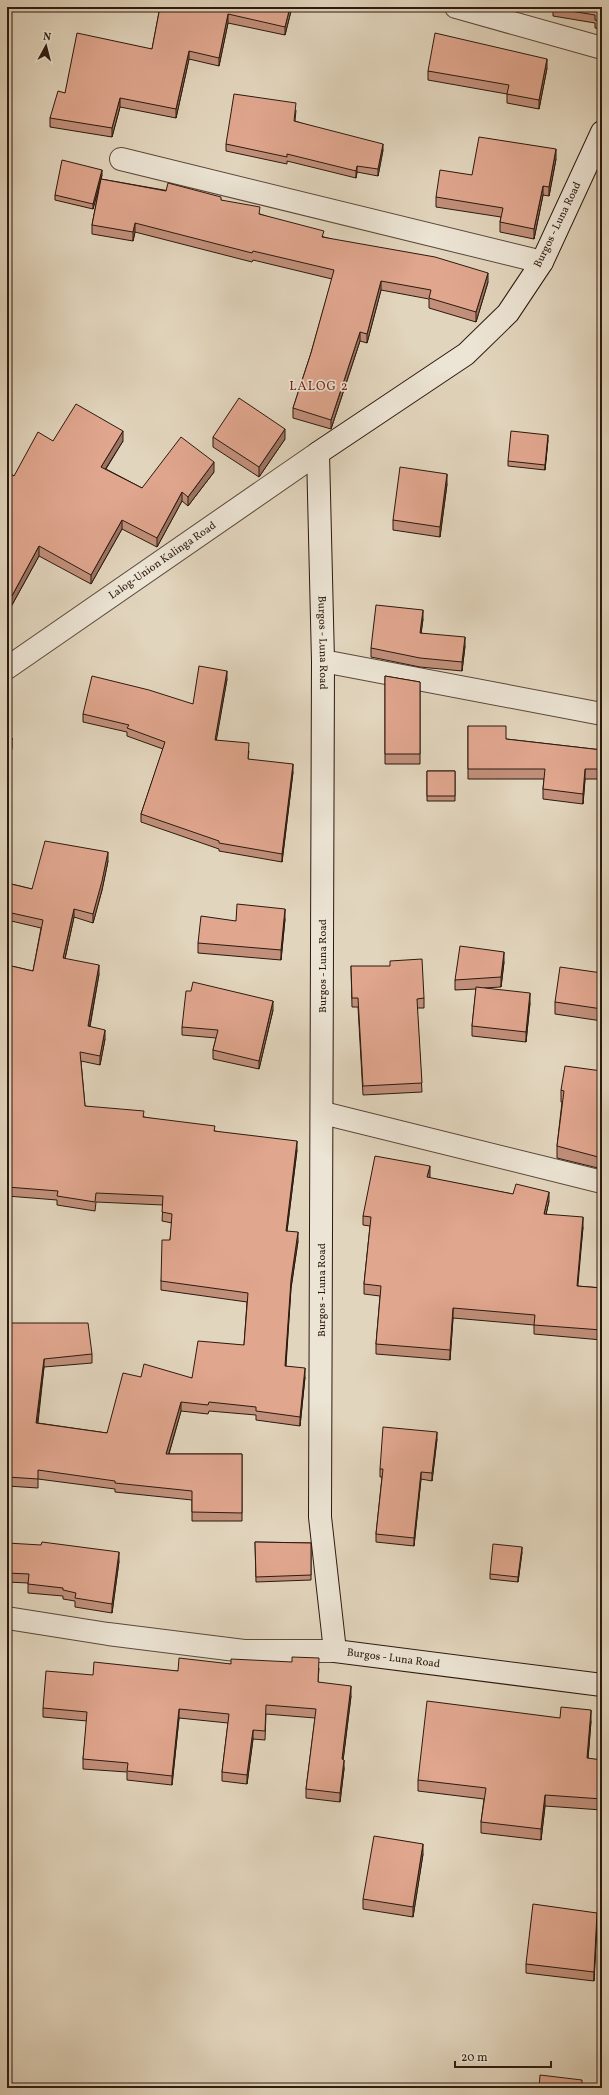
<svg xmlns="http://www.w3.org/2000/svg" width="609" height="2095" font-family="Vollkorn,serif">
	<style>
		.lines { fill: none; stroke-linecap: round; stroke-linejoin: round }
		.minor-casing { stroke: #5a483a; stroke-width: 24 }
		.tertiary-casing { stroke: #5a483a; stroke-width: 24 }
		.secondary-casing { stroke: #2c190e; stroke-width: 24 }
		.minor { stroke: #ece4d4; stroke-width: 22 }
		.tertiary { stroke: #ece4d4; stroke-width: 22 }
		.secondary { stroke: #ece4d4; stroke-width: 22 }
		.wall { fill: #c18f7a; stroke: #2c190e }
		.shaded-wall { fill: #9d7463; stroke: #2c190e }
		.building { fill: #e0a68e; stroke: #2c190e }
		.labels { text-anchor: middle; dominant-baseline: central; stroke-width: 3.5; stroke-linejoin: round; paint-order: stroke }
		.street-label { font-size: 11px; fill: #2c190e; stroke: #ece4d4 }
		.quarter-label { font-size: 13px; letter-spacing: 1px; fill: #7a1f14; stroke: #ece4d4 }
	</style>
	<rect width="100%" height="100%" fill="#e2d5bd"/>
	<filter id="stains"><feTurbulence type="fractalNoise" baseFrequency=".005" numOctaves="4"/><feColorMatrix values="0 0 0 0 .2 0 0 0 0 .09 0 0 0 0 .02 0 0 0 .5 -.17"/></filter>
	<radialGradient id="worn" r=".72"><stop offset=".6" stop-color="#630" stop-opacity="0"/><stop offset="1" stop-color="#630" stop-opacity=".3"/></radialGradient>
	<g class="lines">
		<!-- minor casing -->
		<g class="minor-casing">
			<path id="minor" d="M456 7 602 48
				M121 159 542 262
				M323 661 602 714
				M323 1113 602 1182
				M7 1618 108 1634 244 1651H335"/>
		</g>
		<!-- tertiary casing -->
		<g class="tertiary-casing">
			<g id="tertiary">
				<path id="s1" d="M7 668 318 453"/>
			</g>
		</g>
		<!-- secondary casing -->
		<g class="secondary-casing">
			<g id="secondary">
				<path id="s2" d="M602 132 542 262 508 313 466 354 318 453 323 661 320 1517 335 1651 602 1685"/>
			</g>
		</g>
		<!-- minor -->
		<use href="#minor" class="minor"/>
		<!-- tertiary -->
		<use href="#tertiary" class="tertiary"/>
		<!-- secondary -->
		<use href="#secondary" class="secondary"/>
	</g>
	<!-- wall -->
	<path class="wall" d="M160 7H292L285 35 228 23 219 66 189 59 176 118 120 107 112 137 50 127V118L65 93 152 49Z
		M553 7H602V29L595 28V23L553 16Z
		M547 68 539 109 507 103V94L428 80V71Z
		M296 110 295 121 383 150 378 176 357 172 356 178 287 161V164L226 151V144Z
		M556 159 549 196 543 195 534 239 500 232V222L501 217 436 207V197L472 175Z
		M102 175 101 179 221 200 324 237 488 282 476 322 429 308V299L381 290 367 343 360 341 331 429 293 418V408L311 353 332 279 253 260 252 262 135 232 133 241 92 234V225L100 183 93 209 55 200V195Z
		M213 437 285 439 259 477 213 447Z
		M548 440 545 470 508 466V461Z
		M53 441H123L106 469 142 488 214 472 188 506 182 501 157 547 122 529 91 584 39 556 7 614V472L14 476Z
		M447 484 440 537 393 530V520Z
		M423 619 421 633 465 646 462 671 420 667 371 657V648Z
		M385 676 420 682V764H385Z
		M227 679 216 740 249 751 248 759 293 772 282 862 219 851V849L141 822V814L163 749 127 736V732L83 722V714L193 704Z
		M468 726 506 739 602 750V779H585L583 804 543 799V789L544 779H468Z
		M427 771H455V801H427Z
		M108 861 102 890 93 923 74 917 65 959 99 974 90 1027 105 1039 100 1065 81 1061 85 1106 144 1117 215 1131 297 1150 287 1231 298 1241 291 1288 286 1366 305 1377 300 1426 256 1420V1415L209 1411 208 1414 181 1411 169 1454H242V1521H192V1500L115 1492V1489L38 1479V1488L7 1486V1323L92 1354V1363L44 1367 38 1423 107 1433 141 1377 192 1378 244 1345 247 1302 161 1290V1281L170 1240 172 1223 162 1221 163 1205 96 1202 95 1211 57 1205V1200L7 1196V965L33 971 41 928 7 920V883L32 889Z
		M285 919 281 960 198 953V943L236 921Z
		M504 962 501 987 484 988 530 1003 526 1042 472 1036V1026L476 989 455 990V980Z
		M351 966 424 998V1008H417L422 1092 363 1095 358 1007H352Z
		M602 973V1021L555 1014V1002Z
		M273 1010 259 1069 213 1059V1050L216 1038 182 1035V1027Z
		M602 1071V1169L557 1158V1146L562 1102H561V1090Z
		M430 1176 429 1178 549 1201 546 1214 583 1227 577 1286 602 1288V1340L534 1334V1325L453 1318 450 1360 376 1354V1344L380 1296 364 1294V1284L370 1226 363 1225V1216Z
		M437 1439 432 1481 421 1479 414 1546 376 1542V1534L382 1477H380V1469Z
		M602 1498V1526L598 1525V1517Z
		M255 1542 311 1543V1580L256 1582Z
		M7 1543 119 1561 112 1613 75 1607V1601L63 1599V1596L28 1593V1583L7 1582Z
		M522 1552 518 1582 490 1579V1574Z
		M231 1664 319 1668 318 1682 351 1696 343 1760 344 1769 340 1802 306 1798V1789L315 1718 266 1714 265 1740 253 1739 247 1784 222 1781V1772L228 1723 179 1718 172 1785 127 1780V1772L83 1769V1759L87 1721 43 1717V1708L93 1675 178 1671Z
		M591 1721 588 1759 602 1760V1810L545 1806 541 1840 481 1833V1822L484 1799 418 1791V1780Z
		M423 1854 413 1917 363 1909V1899Z
		M597 1922 594 1981 526 1973V1964Z"/>
	<!-- shaded-wall -->
	<path class="shaded-wall" d="M290 7H292L285 35V27Z
		M228 14V23L219 66V58Z
		M189 51V59L176 118V109Z
		M547 59V68L539 109V100Z
		M120 98V107L112 137V128Z
		M383 144V150L378 176V169Z
		M556 149V159L549 196V187Z
		M357 166V172L356 178V171Z
		M102 170V175L93 209V204Z
		M543 186V195L534 239V229Z
		M135 223V232L133 241V232Z
		M488 273V282L476 322V312Z
		M381 281V290L367 343V334Z
		M360 332V341L331 429V420Z
		M285 429V439L259 477V467Z
		M123 431V441L101 476V467Z
		M548 435V440L545 470V465Z
		M214 462V472L188 506V497Z
		M447 474V484L440 537V527Z
		M182 492V501L157 547V538Z
		M122 520V529L91 584V575Z
		M39 546V556L7 614V605Z
		M423 610V619L420 642V633Z
		M465 637V646L462 671V662Z
		M227 671V679L215 748V740Z
		M12 738V748L7 771V761Z
		M293 764V772L282 862V854Z
		M585 769V779L583 804V794Z
		M108 852V861L102 890 93 923V914Z
		M74 909V917L63 967V958Z
		M285 909V919L281 960V950Z
		M504 952V962L501 987V977Z
		M99 965V974L88 1035V1026Z
		M530 993V1003L526 1042V1032Z
		M273 1001V1010L259 1069V1061Z
		M105 1030V1039L100 1065V1056Z
		M297 1141V1150L286 1239V1231Z
		M430 1166V1176L427 1187V1177Z
		M549 1192V1201L544 1223V1214Z
		M583 1217V1227L577 1296V1286Z
		M298 1232V1241L291 1288 285 1374V1366L291 1280Z
		M453 1308V1318L450 1360V1350Z
		M44 1359V1367L36 1432V1423Z
		M305 1368V1377L300 1426V1417Z
		M181 1402V1411L166 1463V1454Z
		M437 1432V1439L432 1481V1473Z
		M421 1472V1479L414 1546V1538Z
		M522 1547V1552L518 1582V1577Z
		M119 1552V1561L112 1613V1604Z
		M351 1686V1696L342 1769V1759Z
		M179 1709V1718L172 1785V1776Z
		M591 1710V1721L587 1770V1758Z
		M253 1730V1739L247 1784V1775Z
		M344 1760V1769L340 1802V1793Z
		M545 1795V1806L541 1840V1829Z
		M423 1844V1854L413 1917V1907Z
		M597 1913V1922L594 1981V1972Z"/>
	<!-- building -->
	<path class="building" d="M160 7H290L285 27 228 14 219 58 189 51 176 109 120 98 112 128 50 118 58 91 65 93 77 33 152 49Z
		M553 7H602V21L595 20V15L553 8Z
		M435 33 547 59 539 100 507 94 509 85 428 71Z
		M234 94 296 103 294 121 383 144 378 169 357 166 356 171 287 154V157L226 144Z
		M479 137 556 149 549 187 543 186 534 229 500 222 503 208 436 197 440 170 472 175Z
		M62 160 102 170 93 204 55 195Z
		M101 179 166 191 168 183 221 197V200L260 207 259 214 324 231 322 237 435 257 488 273 476 312 429 298 431 290 381 281 367 334 360 332 331 420 293 408 311 353 334 270 253 251 252 253 135 223 133 232 92 225Z
		M239 398 285 429 259 467 213 437Z
		M76 404 123 431 101 467 142 488 181 437 214 462 188 497 182 492 157 538 122 520 91 575 39 546 7 605V472L14 476 38 432 53 441Z
		M511 431 548 435 545 465 508 461Z
		M400 467 447 474 440 527 393 520Z
		M376 605 423 610 420 633 465 637 462 662 420 658 371 648Z
		M199 666 227 671 215 740 249 743 248 759 293 764 282 854 219 843V841L141 814 165 742 127 728 129 725 83 714 92 676 149 690 193 704Z
		M385 676 420 682V754H385Z
		M468 726H506V739L602 750V769H585L583 794 543 789 545 769H468Z
		M7 737 12 738 7 761Z
		M427 771H455V796H427Z
		M45 841 108 852 102 881 93 914 74 909 63 958 99 965 88 1026 105 1030 100 1056 80 1052 85 1106 144 1111 143 1117 215 1126 214 1131 297 1141 286 1231 298 1232 291 1280 285 1366 305 1368 300 1417 256 1411V1407L209 1402 208 1405 181 1402 166 1454H242V1513L192 1512V1491L115 1483V1481L38 1470V1479L7 1477V1323H88L92 1354 44 1359 36 1423 107 1433 123 1373 141 1377 144 1364 192 1378 198 1341 244 1345 248 1293 161 1281 162 1240H170L172 1214 162 1212 163 1196 96 1193 95 1202 57 1196 58 1191 7 1187V965L33 971 43 920 7 912V883L32 889Z
		M237 904 285 909 281 950 198 943 201 916 236 921Z
		M460 946 504 952 501 977 455 980Z
		M422 959 424 998 417 999 422 1083 363 1086 358 998H352L351 966H390V961Z
		M560 967 602 973V1009L555 1002Z
		M193 982 273 1001 259 1061 213 1050 218 1030 182 1027 186 991H191Z
		M476 987 530 993 526 1032 472 1026Z
		M565 1066 602 1071V1158L557 1146 564 1091 561 1090Z
		M375 1156 430 1166 427 1177 513 1194 516 1184 549 1192 544 1214 583 1217 577 1286 602 1288V1330L534 1325 535 1315 453 1308 450 1350 376 1344 381 1286 364 1284 371 1217 363 1216Z
		M383 1427 437 1432 432 1473 421 1472 414 1538 376 1534 383 1469H380Z
		M602 1498V1517H598Z
		M42 1542 119 1552 112 1604 75 1598 76 1593 63 1590V1588L28 1584 29 1574 7 1573V1543L41 1545Z
		M255 1542 311 1543V1575L256 1577Z
		M493 1544 522 1547 518 1577 490 1574Z
		M292 1657 319 1658 318 1682 351 1686 342 1759 344 1760 340 1793 306 1789 316 1709 266 1705 265 1731 253 1730 247 1775 222 1772 229 1714 179 1709 172 1776 127 1771 128 1763 83 1759 87 1712 43 1708 46 1671 93 1675 94 1662 178 1671 179 1658 231 1664V1659L292 1662Z
		M427 1701 560 1718 561 1707 591 1710 587 1758 602 1760V1799L545 1795 541 1829 481 1822 486 1788 418 1780Z
		M374 1836 423 1844 413 1907 363 1899Z
		M533 1904 597 1913 594 1972 526 1964Z
		M540 2075 582 2080V2088H539Z"/>
	<g class="labels">
		<!-- street labels -->
		<g class="street-label">
			<text transform="translate(558 225) rotate(-64)">Burgos - Luna Road</text>
			<text stroke="none"><textPath href="#s1" startOffset="189">Lalog-Union Kalinga Road</textPath></text>
			<text stroke="none"><textPath href="#s2" startOffset="631">Burgos - Luna Road</textPath></text>
			<text transform="translate(323 966) rotate(-90)">Burgos - Luna Road</text>
			<text transform="translate(322 1290) rotate(-90)">Burgos - Luna Road</text>
			<text stroke="none"><textPath href="#s2" startOffset="1699">Burgos - Luna Road</textPath></text>
		</g>
		<!-- quarter labels -->
		<g class="quarter-label">
			<text x="319" y="387">LALOG 2</text>
		</g>
	</g>
	<!-- margin -->
	<rect width="609" height="2095" fill="none" stroke="#e2d5bd" stroke-width="24"/>
	<rect x="8" y="8" width="593" height="2079" fill="none" stroke="#2c190e" stroke-width="2"/>
	<rect x="12" y="12" width="585" height="2071" fill="none" stroke="#2c190e"/>
	<!-- north arrow -->
	<g transform="translate(46 46) rotate(7)" stroke="#ece4d4" stroke-width="3" paint-order="stroke">
	<path d="M0-3L7 15L0 10L-7 15Z" fill="#2c190e"/>
	<text y="-6" font-size="11" font-weight="bold" text-anchor="middle" fill="#2c190e">N</text>
	</g>
	<!-- scale -->
	<path d="M455 2061v6h96v-6" fill="none" stroke="#2c190e" stroke-width="2"/>
	<text x="461" y="2061" font-size="12" fill="#2c190e" stroke="#ece4d4" stroke-width="3" paint-order="stroke">20 m</text>
	<rect width="100%" height="100%" filter="url(#stains)"/>
	<rect width="100%" height="100%" fill="url(#worn)"/>
</svg>
